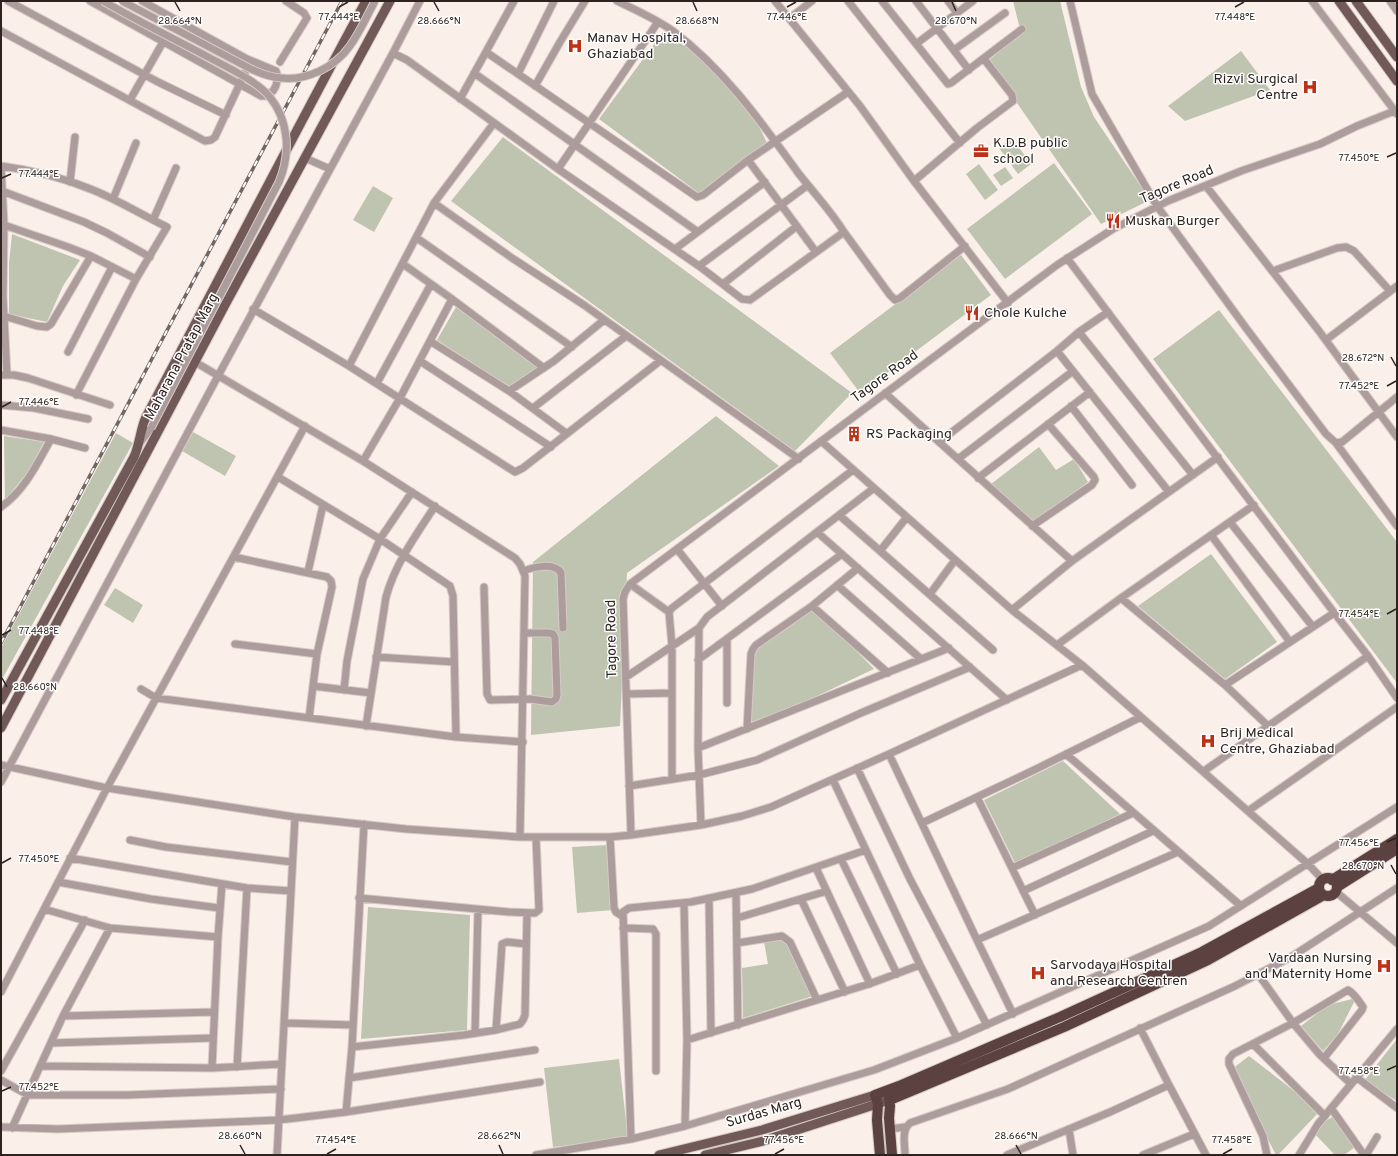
<svg xmlns="http://www.w3.org/2000/svg" width="1398" height="1156" font-family="Overpass,sans-serif">
	<style>
		.green { fill: #bec4af }
		.lines { fill: none; stroke-linecap: round; stroke-linejoin: round }
		.minor-casing { stroke: #d6cac5; stroke-width: 9 }
		.major-casing { stroke: #d6cac5; stroke-width: 11 }
		.highway-casing { stroke: #d6cac5; stroke-width: 12 }
		.minor { stroke: #ac9d9c; stroke-width: 7 }
		.major { stroke: #715957; stroke-width: 9 }
		.highway { stroke: #5b413f; stroke-width: 10 }
		.rail-casing { stroke: #716661; stroke-width: 3.5 }
		.rail { stroke: #fff; stroke-width: 2; stroke-dasharray: 6; stroke-linecap: butt }
		.minor-bridge-casing { stroke: #d6cac5; stroke-width: 9; stroke-linecap: butt }
		.minor-bridge { stroke: #ac9d9c; stroke-width: 7 }
		.ticks { fill: none; stroke: #2e231f; stroke-width: 1.5 }
		.labels { text-anchor: middle; dominant-baseline: central; stroke-width: 3; stroke-linejoin: round; paint-order: stroke }
		.poi-label { font-size: 14px; fill: #2e231f; stroke: #fff; text-anchor: start }
		.street-label { font-size: 14px; fill: #2e231f; stroke: #fff }
		.ticks-label { font-size: 10px; text-anchor: middle; fill: #2e231f; stroke: #fff; stroke-width: 3; stroke-linejoin: round; paint-order: stroke }
	</style>
	<rect width="100%" height="100%" fill="#fbefea"/>
	<!-- green -->
	<path class="green" d="M1013 1H1060L1081 87 1094 117 1150 200 1101 224 988 61 1021 33Z
		M666 31 688 43 716 70 756 120 767 143 699 193 599 119 663 32Z
		M1241 51 1270 90 1185 121 1168 106Z
		M503 137 852 393 795 451 451 201Z
		M1012 138 1031 164 1018 174 999 148Z
		M1054 163 1092 214 1005 279 967 229Z
		M979 164 998 190 985 200 966 174Z
		M1005 167 1013 178 1001 186 993 175Z
		M373 186 393 198 374 232 353 220Z
		M12 234 80 260 63 286 47 322 9 314V263Z
		M961 255 991 295 860 393 830 353Z
		M456 307 540 368 511 388 437 340Z
		M1219 310 1397 542V683L1153 359Z
		M716 416 779 466 627 573 620 726 531 735 533 562Z
		M193 432 236 456 225 476 182 451Z
		M116 433 133 443 1 681V648Z
		M4 436 44 442 28 472 5 500Z
		M1039 447 1056 470 1074 459 1088 482 1032 524 991 484Z
		M1211 554 1277 642 1225 679 1138 606Z
		M115 588 143 605 133 623 104 605Z
		M812 606 874 669 747 729 755 643Z
		M1063 761 1120 814 1016 865 984 800Z
		M608 845 613 910 577 913 572 847Z
		M368 907 470 915 467 1030 361 1039Z
		M781 939 789 944 813 996 743 1018 742 968 768 964 764 942Z
		M1356 998 1338 1034 1323 1051 1301 1026 1328 1005Z
		M1397 1039V1101L1364 1081Z
		M1249 1056 1320 1111 1278 1155H1276L1232 1069Z
		M619 1059 628 1139 553 1147 544 1068Z
		M1334 1116 1358 1145 1344 1155H1335L1311 1130Z"/>
	<g class="lines">
		<!-- minor casing -->
		<g class="minor-casing">
			<path id="minor" d="M8 1 158 82 226 115
				M90 1 261 96H266L273 91C277 86 279 77 276 71L247 59 142 1
				M775 1 860 106 914 181 1008 303
				M848 1 960 143
				M882 1 948 84 951 83 1022 29
				M916 1 969 70
				M948 1 957 13
				M1070 1 1092 94 1157 206 1246 328 1326 434 1336 443 1342 442 1397 397
				M1312 1 1397 114
				M1390 1 1397 11
				M790 18 812 1
				M1 31 205 141 211 140 215 137 250 62
				M916 44 973 1
				M954 50 1005 13
				M486 52 697 197 703 195 748 160 848 92
				M393 53 407 60 558 169 699 266 742 299 750 300 844 232C831 211 814 193 799 174 762 123 724 69 673 31 656 19 636 10 617 1
				M280 62 307 18 304 13 286 1
				M474 73 698 232
				M518 74 554 1
				M535 86 560 42 585 1
				M460 99 514 1
				M130 100 163 42
				M305 158 330 169
				M748 160 816 252
				M1 166C32 170 64 178 93 190 118 200 142 215 167 227L136 279 76 395
				M1 166 4 225 3 297 7 375
				M558 169 658 22
				M914 181 977 128 1013 101 1012 95 984 59
				M70 182 75 137
				M1206 186 1319 331 1397 437
				M2 191 84 222 107 233 150 257
				M113 199 136 143
				M434 203 512 258 584 305 799 459
				M153 220 176 168
				M4 225 68 247 91 256 136 279
				M844 232 890 295 895 300 900 298 965 246
				M417 238 572 347
				M675 249 765 182
				M1067 258 1332 610 1368 656 1397 698
				M403 264 452 299 544 368
				M699 266 808 185
				M1273 271 1337 248 1346 247 1354 251 1390 291
				M723 284 797 226
				M253 309 349 366 515 472 523 468 660 361
				M4 316 37 326 47 327 51 324 91 256
				M1079 332 1193 475
				M1326 340 1397 286
				M430 341 509 391 554 361 604 320
				M1057 351 1169 492
				M68 352 112 267
				M420 361 551 447
				M195 362 363 461 515 558 520 564 525 576 520 837
				M349 366 434 203 494 123
				M1 375H14L28 378 110 405
				M377 383 431 284
				M509 391 566 433
				M885 393 939 442 1072 561
				M1 405 34 408 88 419
				M1071 406 1132 485
				M533 408 626 336
				M1 430 51 439 85 448
				M821 441 1012 610 1082 665 1308 864 1323 880
				M939 442 1057 351 1079 332 1108 312
				M1336 443 1397 526
				M139 444 151 428
				M958 459 1073 371
				M363 461 400 398 452 299
				M278 477 380 539 450 586 453 596 456 737
				M978 478 1090 392
				M1 507C25 490 37 464 51 439
				M839 515 993 650
				M1230 522 1313 627
				M1032 526 1092 485 1095 480 1094 477 1048 424
				M817 532 1007 700
				M1211 535 1290 642
				M677 549 722 606
				M880 551 907 517
				M234 557 327 577 331 581 332 587 317 654 309 718
				M524 571C533 567 555 562 561 573L563 628
				M308 572 323 505
				M630 584 669 612
				M837 585 921 659
				M484 587 487 694 490 700 530 699 552 702 556 699 557 695 555 638 553 634 549 633H524
				M930 594 955 560
				M1121 598 1225 685 1268 726
				M812 606 888 673
				M1012 610 1072 561 1218 457
				M727 639V703
				M235 644 317 654
				M1057 645 1121 598 1254 505
				M376 657 454 662
				M698 660 842 554
				M626 677 699 628
				M1225 685 1334 613
				M313 686 371 693
				M141 689 156 698 456 737 523 742
				M344 690 347 661 363 579 380 539 412 492
				M627 694 672 693
				M366 726 386 597C395 564 416 535 435 506
				M747 729 751 654 753 649 756 645 812 606 858 568
				M698 748 949 648
				M889 754 977 940 1013 1014
				M1066 754 1241 906
				M1 765 107 788 295 817 406 829 520 837H610L631 835 701 825 742 816 771 807 889 754 1082 665
				M857 768 910 879 987 1025
				M1204 771 1368 656
				M672 779V646L669 612 672 608 853 470
				M833 780 920 965 957 1038
				M1 782 218 376 393 53 420 1
				M629 786 699 775 757 760 861 713 970 667
				M977 797 1035 915
				M1248 811 1397 707
				M922 823 1032 771 1141 717
				M701 825 698 748 699 628 707 617 874 488
				M631 835 623 599 625 592 630 584 1057 265 1113 229 1168 201 1241 171 1320 144 1357 126 1397 110
				M610 837 614 908 616 912 622 916
				M130 840 166 847 292 862
				M70 858 247 888 291 891
				M841 859 897 974
				M816 868 870 984
				M1012 868 1133 813
				M58 882 151 899 219 908
				M1023 891 1153 831
				M1335 891 1397 943
				M736 893 738 1025
				M359 898 509 912 535 913 539 910 536 837
				M709 898 711 1033
				M801 899 845 992
				M684 903 687 1040 685 1126
				M44 909 110 928 218 937
				M737 918 827 891
				M623 928 653 929 656 934V1071
				M977 940 1178 852
				M737 943 782 936 790 942 817 1000
				M1258 974 1293 1023 1320 1055 1350 1083
				M1 992 107 788 305 426
				M63 1016 214 1012
				M284 1023 353 1025
				M1140 1028 1169 1085
				M496 1030 502 944 507 942 526 944
				M475 1033 478 910
				M687 1040 869 984 920 965
				M51 1043 213 1038
				M1253 1044 1325 1116
				M352 1047 464 1035 496 1030 520 1024 523 1020 525 1015 527 913
				M41 1066 212 1068 282 1064
				M237 1067 247 888
				M212 1068 218 937 222 884
				M1 1071 85 920
				M1356 1077 1397 1108
				M349 1078 535 1050
				M1 1080 28 1095H127L281 1089
				M1331 1108 1364 1155
				M346 1112 352 1047 364 824
				M1 1127 58 1129 279 1120 346 1112 540 1082
				M12 1128 63 1016 110 928
				M890 1129 905 1127
				M1069 1129 1073 1155
				M631 1139 623 912 629 908 691 902 752 889 866 850
				M277 1155 295 817
				M536 1155 631 1139 685 1126 874 1070 957 1038 1209 926 1397 807
				M905 1155C905 1144 901 1131 910 1123L1008 1089 1235 986 1291 957 1397 888
				M1007 1155 1110 1112 1169 1085 1206 1155
				M1143 1155 1194 1134
				M1267 1155 1263 1136 1229 1064V1059L1233 1054 1293 1023 1348 990C1354 993 1359 1001 1363 1007L1362 1010 1324 1058
				M1299 1155 1318 1124 1397 1029
				M1366 1155 1377 1137"/>
		</g>
		<!-- major casing -->
		<g class="major-casing">
			<path id="major" d="M1339 1 1397 81
				M1356 1 1397 57
				M1 700 134 457C140 444 140 430 146 417 220 278 291 139 366 1
				M1 728 225 305 390 1
				M659 1155 762 1130 875 1095
				M705 1155 763 1141 883 1102"/>
		</g>
		<!-- highway casing -->
		<g class="highway-casing">
			<path id="highway" d="M1319 887a9 9 0 1 1 18 0a9 9 0 1 1-18 0Z
				M1332 880 1397 839
				M1337 887 1397 849
				M888 1093 890 1106 889 1118 892 1155
				M890 1100 1064 1027 1208 960 1324 895
				M880 1155 877 1120 878 1104 875 1095 899 1086 1060 1017 1202 952 1319 888"/>
		</g>
		<!-- minor -->
		<use href="#minor" class="minor"/>
		<!-- major -->
		<use href="#major" class="major"/>
		<!-- highway -->
		<use href="#highway" class="highway"/>
		<!-- rail casing -->
		<g class="rail-casing">
			<path id="rail" d="M1 643 342 1"/>
		</g>
		<!-- rail -->
		<use href="#rail" class="rail"/>
		<!-- minor-bridge casing -->
		<g class="minor-bridge-casing">
			<path id="minor-bridge" d="M103 1C138 21 174 39 210 58 227 67 258 82 269 96 289 120 291 154 279 182L151 428
				M122 1 249 68C259 73 269 77 281 78 307 81 335 67 350 46 360 32 367 16 375 1"/>
		</g>
		<!-- minor-bridge -->
		<use href="#minor-bridge" class="minor-bridge"/>
	</g>
	<!-- ticks -->
	<path class="ticks" d="M175 2 180 11M434 2 439 11M693 2 697 11M952 2 956 11M339 7 348 2M787 7 796 2M1235 7 1244 2M1387 157 1396 153M2 178 11 174M1391 357 1396 366M1387 386 1396 381M2 407 11 402M1387 614 1396 609M2 635 11 630M2 678 7 687M1387 842 1396 838M2 863 11 858M1391 865 1396 874M1387 1070 1396 1066M2 1091 11 1087M240 1145 245 1154M499 1145 503 1154M1016 1145 1021 1154M327 1154 336 1149M775 1154 784 1149M1223 1154 1232 1149"/>
	<!-- icons -->
	<defs>
		<g id="hospital-bare" transform="scale(1.2)"><path d="M-5-5h3v3.5h4V-5h3V5h-3V1.5h-4V5h-3Z" fill="#bd3217" stroke="#fff" stroke-width="2.5" paint-order="stroke"/></g>
		<g id="office-bare" transform="scale(1.2)"><path d="M-6-3h4V-5.5h4V-3h4V5H-6ZM-1-4.5V-3h2v-1.5ZM-6 0V1H6V0Z" fill="#bd3217" stroke="#fff" stroke-width="2.5" paint-order="stroke"/></g>
		<g id="restaurant-bare" transform="scale(1.2)"><path d="M-5-6h1v4h1v-4h1v4h1v-4h1v5L-1.5 .5V6h-2V.5L-5-1ZM5-6V6H3V1.5H1.5Q1.5-4 5-6Z" fill="#bd3217" stroke="#fff" stroke-width="2.5" paint-order="stroke"/></g>
		<g id="building-bare" transform="scale(1.2)"><path d="M-4-6H4V6H1V3H-1V6H-4ZM-2.5-4.3h1.7v1.8h-1.7ZM.8-4.3h1.7v1.8H.8ZM-2.5-1h1.7V.8h-1.7ZM.8-1h1.7V.8H.8Z" fill="#bd3217" stroke="#fff" stroke-width="2.5" paint-order="stroke"/></g>
	</defs>
	<g fill-rule="evenodd">
		<use href="#hospital-bare" x="575" y="46"/>
		<use href="#hospital-bare" x="1310" y="87"/>
		<use href="#office-bare" x="981" y="151"/>
		<use href="#restaurant-bare" x="1113" y="221"/>
		<use href="#restaurant-bare" x="972" y="313"/>
		<use href="#building-bare" x="854" y="434"/>
		<use href="#hospital-bare" x="1208" y="741"/>
		<use href="#hospital-bare" x="1384" y="966"/>
		<use href="#hospital-bare" x="1038" y="973"/>
	</g>
	<g class="labels">
		<!-- poi labels -->
		<g class="poi-label">
			<text x="587" y="38">Manav Hospital,<tspan x="587" dy="16">Ghaziabad</tspan></text>
			<text x="1298" y="79" text-anchor="end">Rizvi Surgical<tspan x="1298" dy="16">Centre</tspan></text>
			<text x="993" y="143">K.D.B public<tspan x="993" dy="16">school</tspan></text>
			<text x="1125" y="221">Muskan Burger</text>
			<text x="984" y="313">Chole Kulche</text>
			<text x="866" y="434">RS Packaging</text>
			<text x="1220" y="733">Brij Medical<tspan x="1220" dy="16">Centre, Ghaziabad</tspan></text>
			<text x="1372" y="958" text-anchor="end">Vardaan Nursing<tspan x="1372" dy="16">and Maternity Home</tspan></text>
			<text x="1050" y="965">Sarvodaya Hospital<tspan x="1050" dy="16">and Research Centren</tspan></text>
		</g>
		<!-- street labels -->
		<g class="street-label">
			<text transform="translate(1177 185) rotate(-23)">Tagore Road</text>
			<text transform="translate(182 357) rotate(-62)">Maharana Pratap Marg</text>
			<text transform="translate(885 377) rotate(-36)">Tagore Road</text>
			<text transform="translate(612 639) rotate(-91)">Tagore Road</text>
			<text transform="translate(764 1113) rotate(-16)">Surdas Marg</text>
		</g>
	</g>
	<g class="ticks-label">
		<text x="339" y="20">77.444°E</text>
		<text x="787" y="20">77.446°E</text>
		<text x="1235" y="20">77.448°E</text>
		<text x="180" y="24">28.664°N</text>
		<text x="439" y="24">28.666°N</text>
		<text x="697" y="24">28.668°N</text>
		<text x="956" y="24">28.670°N</text>
		<text x="1359" y="161">77.450°E</text>
		<text x="39" y="177">77.444°E</text>
		<text x="1363" y="361">28.672°N</text>
		<text x="1359" y="389">77.452°E</text>
		<text x="39" y="405">77.446°E</text>
		<text x="1359" y="617">77.454°E</text>
		<text x="39" y="634">77.448°E</text>
		<text x="35" y="690">28.660°N</text>
		<text x="1359" y="846">77.456°E</text>
		<text x="39" y="862">77.450°E</text>
		<text x="1363" y="869">28.670°N</text>
		<text x="1359" y="1074">77.458°E</text>
		<text x="39" y="1090">77.452°E</text>
		<text x="240" y="1139">28.660°N</text>
		<text x="499" y="1139">28.662°N</text>
		<text x="1016" y="1139">28.666°N</text>
		<text x="336" y="1143">77.454°E</text>
		<text x="784" y="1143">77.456°E</text>
		<text x="1232" y="1143">77.458°E</text>
	</g>
	<!-- border -->
	<rect width="1398" height="1156" fill="none" stroke="#2e231f" stroke-width="4"/>
</svg>
